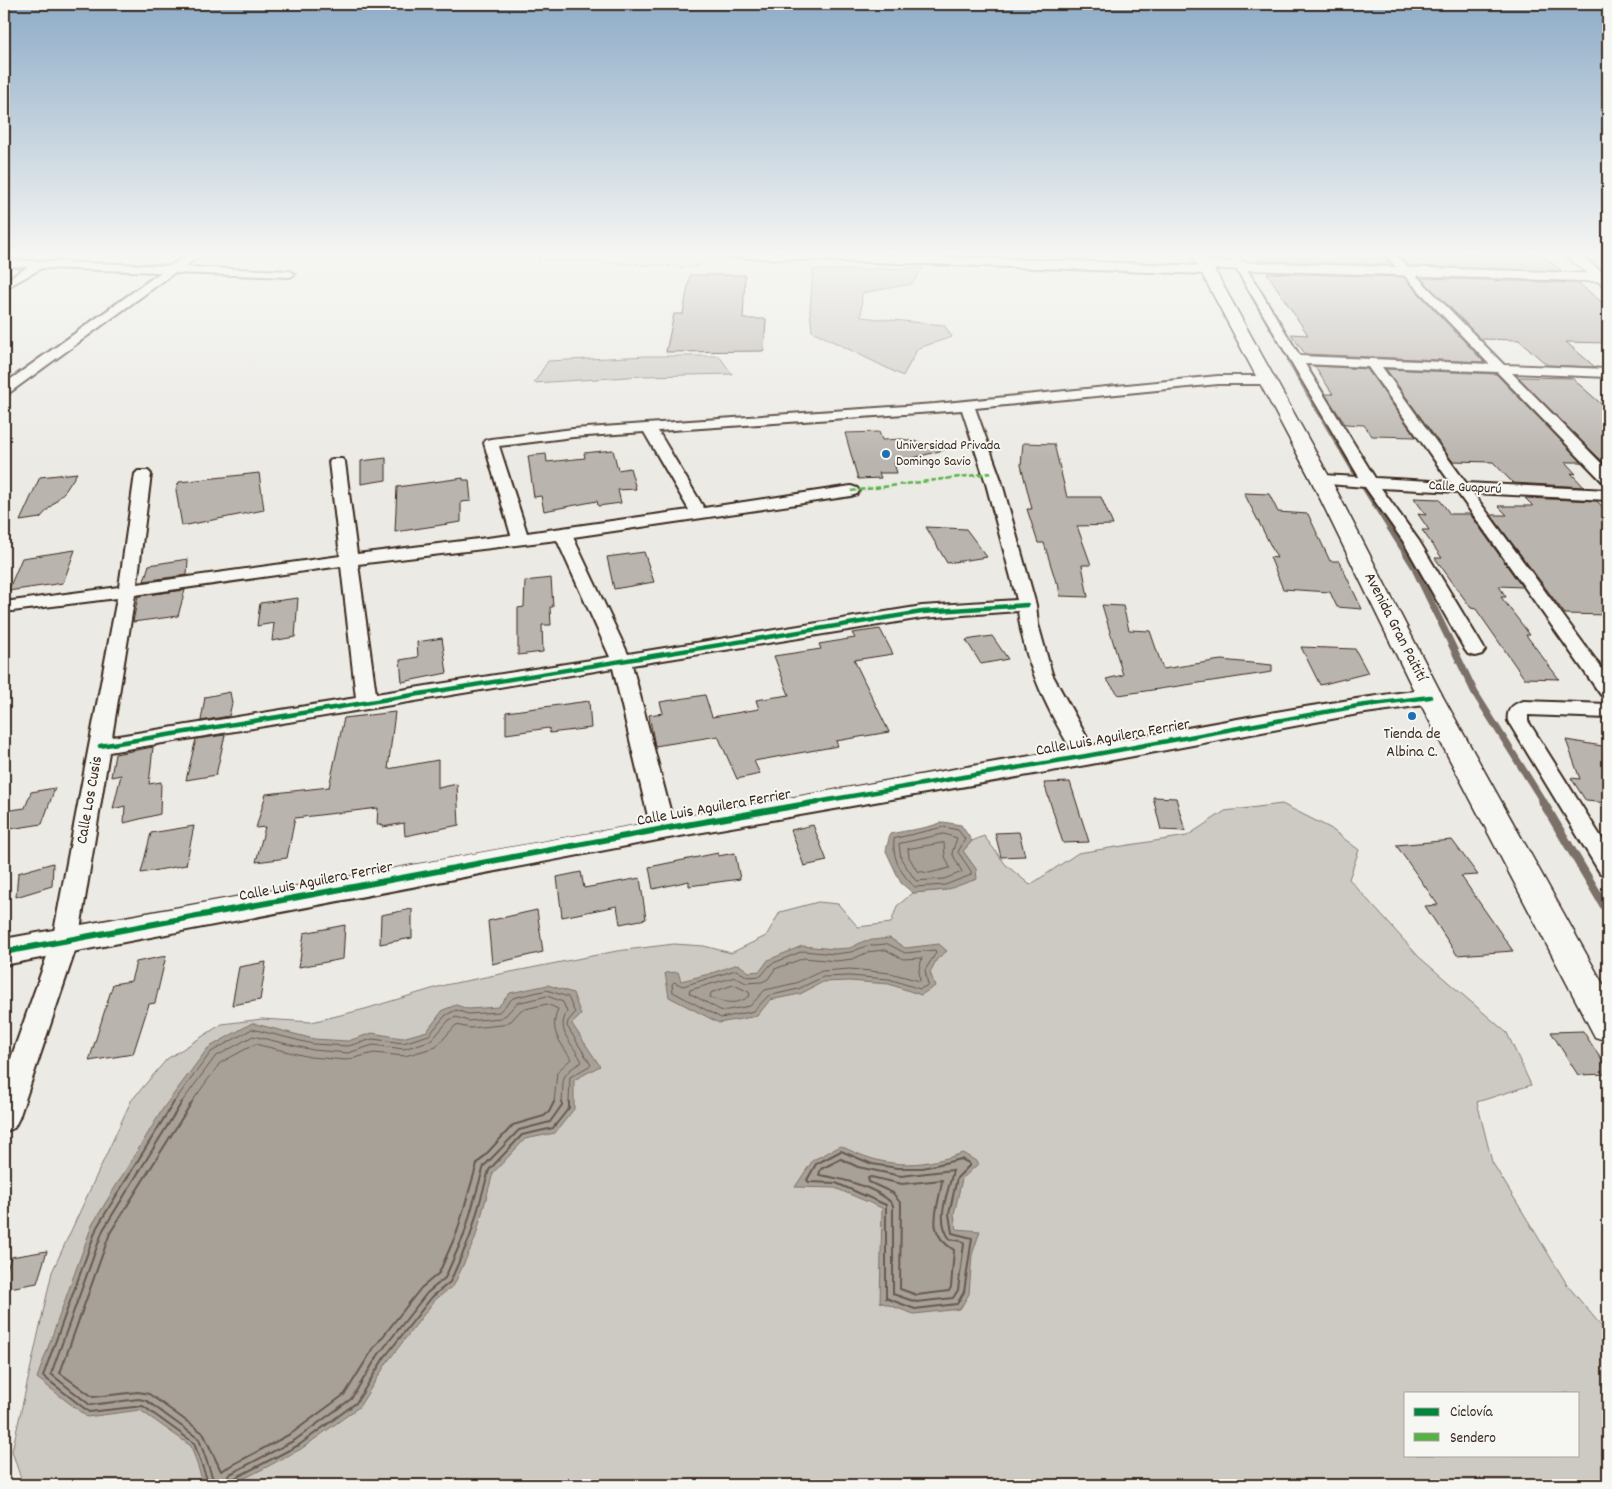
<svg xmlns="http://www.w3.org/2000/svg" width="1612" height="1489" font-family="Dekko,sans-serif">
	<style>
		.green { fill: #cdcac4; stroke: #847a71; fill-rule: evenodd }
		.water { fill: #a8a198; stroke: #7c7167 }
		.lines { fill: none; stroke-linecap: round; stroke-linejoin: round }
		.shore-far1 { stroke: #675a4f; stroke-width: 1 }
		.shore { stroke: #675a4f; stroke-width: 2 }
		.stream-far3 { stroke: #7c7167; stroke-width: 4.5 }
		.stream-far2 { stroke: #7c7167; stroke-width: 5.5 }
		.stream-far1 { stroke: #7c7167; stroke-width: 7 }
		.stream { stroke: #7c7167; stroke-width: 9 }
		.building { fill: #bab4ae; stroke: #3b2a1e }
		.minor-casing { stroke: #3b2a1e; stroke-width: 4 }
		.tertiary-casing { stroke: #3b2a1e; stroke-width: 4 }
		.secondary-casing { stroke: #3b2a1e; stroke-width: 3 }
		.primary-casing { stroke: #3b2a1e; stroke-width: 3 }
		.minor { fill: #f6f6f2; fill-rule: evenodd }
		.tertiary { fill: #f6f6f2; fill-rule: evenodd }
		.secondary { fill: #f6f6f2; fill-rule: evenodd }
		.primary { fill: #f6f6f2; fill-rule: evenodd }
		.quiet-far1 { stroke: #57b245; stroke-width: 2; stroke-dasharray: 4.5 2; stroke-linecap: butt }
		.quiet { stroke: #57b245; stroke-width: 2.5; stroke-dasharray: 5.5 2.5; stroke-linecap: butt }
		.cycleway-far1-casing { stroke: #f6f6f2; stroke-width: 8 }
		.cycleway-casing { stroke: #f6f6f2; stroke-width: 9 }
		.cycleway-far1 { stroke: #00873e; stroke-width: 4.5 }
		.cycleway { stroke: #00873e; stroke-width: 6 }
		.poi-dot { fill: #1f6fb2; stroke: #f6f6f2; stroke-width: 2 }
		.labels { text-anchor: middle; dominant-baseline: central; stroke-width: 4; stroke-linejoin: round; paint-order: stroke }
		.far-poi-label { font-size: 14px; fill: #3b2a1e; stroke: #f6f6f2; text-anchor: start }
		.far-street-label { font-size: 14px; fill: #3b2a1e; stroke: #f6f6f2 }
		.street-label { font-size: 16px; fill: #3b2a1e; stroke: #f6f6f2 }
		.poi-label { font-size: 16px; fill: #3b2a1e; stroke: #f6f6f2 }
	</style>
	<rect width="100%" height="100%" fill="#ebeae5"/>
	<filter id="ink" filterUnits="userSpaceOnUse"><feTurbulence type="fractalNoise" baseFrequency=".02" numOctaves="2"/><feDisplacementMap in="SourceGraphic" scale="10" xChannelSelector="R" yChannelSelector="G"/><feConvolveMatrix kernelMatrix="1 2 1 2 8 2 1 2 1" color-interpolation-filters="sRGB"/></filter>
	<g filter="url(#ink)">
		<!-- green -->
		<path class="green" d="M1576 253H1599L1608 260V276Z
			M923 268 912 284 862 293 861 317 944 325 952 337 918 348 903 376 812 331 810 311 813 270Z
			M647 356H719L732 374 643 376 534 383 548 361Z
			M1282 804 1330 828 1359 850 1349 879 1419 957 1507 1033 1531 1085 1477 1102 1492 1162 1568 1286 1608 1334V1485H23L12 1451 52 1272 131 1101 167 1059 222 1024 262 1019 312 1022 365 1009 445 985 617 951 674 944 704 946 731 953 766 936 780 912 818 902 838 904 858 927 891 923 897 906 913 893 946 890 976 869 963 851 972 841 984 836 1006 865 1030 885 1078 853 1187 836 1225 811ZM1406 1393H1578V1455H1406Z"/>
		<!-- water -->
		<path class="water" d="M943 822 961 825 972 841 963 851 976 869 977 879 946 890 913 893 901 883 886 851 890 834C908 830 926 829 943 822Z
			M890 938 905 948 939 944 947 951 937 959 930 972 935 986 921 995 889 984 849 981 823 982 800 994 770 1000 757 1016 719 1023 669 997 665 973 678 972 681 981 709 974 738 964 749 972 760 971 768 960 802 946 835 949 850 948 864 941Z
			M548 985 573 993 581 1015 572 1024 600 1066 574 1080V1109L555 1133 525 1139 493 1173 475 1239 454 1285 435 1300 388 1361 359 1407 301 1449 259 1471 231 1485H204L191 1446 140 1410 87 1417 37 1378 92 1225 164 1107 208 1048 252 1023 314 1039 348 1041 372 1033 402 1038 427 1031 443 1010 456 1005 468 1009 498 1007 510 993Z
			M841 1146C884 1168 917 1169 963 1153L979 1163 962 1179 954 1214 956 1229 980 1231 972 1255 969 1294 960 1309 914 1314 880 1302 882 1208 835 1188 795 1187 813 1160Z"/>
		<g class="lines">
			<!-- shore-far1 -->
			<path class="shore-far1" d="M944 827 958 830 965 839 958 852 971 871V875L945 885 915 887C901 874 892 859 894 839Z
				M944 834 957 838 952 853 962 872 944 879 916 881 901 859 899 844Z
				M944 843 945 856 950 868 929 873 917 871 909 857 908 849Z
				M888 944 905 953 935 950 936 953 925 970 928 985 920 989 889 979 849 976 823 977 798 989 768 996 754 1011 721 1018 673 992 672 984 674 982 683 986 736 970 748 977 761 976 771 964 803 951 835 954 851 952 866 946Z
				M886 950 903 959 922 958 919 970 920 981 890 973 850 969 822 971 796 983 765 990 750 1006 722 1011 689 993 690 990 735 977 746 983 762 982 768 979 775 969 804 958 836 961 853 959 868 952Z
				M734 985 749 992 750 995C739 1006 722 1003 710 997L711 993Z
				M173 1103 211 1052 252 1029 313 1044 348 1046 373 1039 403 1043 429 1035 446 1015 456 1010 468 1014 499 1012 513 998 547 990 568 997 575 1013 568 1021 567 1026 591 1065 570 1077 569 1103
				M181 1103 215 1057 253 1036 313 1050 348 1053 373 1045 404 1049 432 1040 449 1020 456 1017 468 1021 500 1018 506 1015 517 1003 547 996 563 1002 567 1012C555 1032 574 1044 582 1062 559 1075 564 1078 562 1103
				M191 1103 220 1063 255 1044 310 1057 346 1060 374 1053 405 1056 436 1047 456 1025 470 1028 502 1025 511 1021 521 1010 547 1004 558 1009C549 1032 559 1039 571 1059L557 1072 554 1103"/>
			<!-- shore -->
			<path class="shore" d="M174 1102 97 1227 43 1376 89 1412 143 1406 194 1443 209 1485
				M182 1102 103 1230 51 1374 90 1405 139 1399 147 1401 199 1439 215 1485
				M192 1102 110 1233 60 1373 93 1397 138 1392 149 1394 203 1433 221 1471 292 1433 345 1394 373 1349 421 1288 439 1273 457 1232 477 1164 513 1125 544 1116 549 1112 554 1102
				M841 1151 872 1164 897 1168H923L961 1159 969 1163V1166L957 1178 949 1214 952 1233 972 1238 964 1292 957 1304 915 1309 886 1298V1205L836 1183 809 1182 807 1180 816 1164Z
				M841 1159 858 1167 901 1176 953 1170C949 1193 934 1218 950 1239L962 1241 964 1244 958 1290 953 1298 916 1302 893 1294V1205C880 1188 840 1178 819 1175L821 1169Z
				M871 1177 902 1184 942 1180C939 1209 923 1231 954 1250L951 1287 949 1291 917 1295 900 1289 901 1204 893 1193 869 1182 868 1178Z
				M224 1485 226 1478 230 1474 295 1440 351 1399 379 1354 427 1293 445 1278 464 1235 484 1166 519 1130 550 1122 562 1105V1102
				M231 1485 233 1479 299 1445 356 1403 384 1358 432 1297 450 1282 470 1237 489 1170 522 1135 553 1128 569 1108V1102"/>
			<!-- stream-far3 -->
			<path class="stream-far3" d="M1289 361 1308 393"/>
			<!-- stream-far2 -->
			<path class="stream-far2" d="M1307 391 1358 477
				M1364 487 1417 572"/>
			<!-- stream-far1 -->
			<path class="stream-far1" d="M1416 571 1475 693 1544 803"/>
			<!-- stream -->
			<path class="stream" d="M1543 802 1608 912"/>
		</g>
		<!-- building -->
		<path class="building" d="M1254 253H1381L1392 265 1259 261Z
			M1397 253H1540L1562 271 1409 266Z
			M1267 273 1403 277 1484 362 1305 354 1291 334 1308 335Z
			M690 275H745L743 319H766L764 351 666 352 674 314H683Z
			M1421 278 1578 283 1608 307V343L1566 342 1595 367 1547 365 1519 340 1481 339Z
			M1314 366 1367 369 1416 437 1372 436 1364 425 1345 424 1325 394H1333Z
			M1386 369 1496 374 1582 462H1565L1576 474 1571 473 1584 487 1513 483 1493 462 1452 461Z
			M1518 377 1572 378 1608 410V463H1604Z
			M879 432 882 440 902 439 951 448 894 463 897 473H879L881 478 858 479 845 433Z
			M1023 443 1054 444 1067 497H1101L1113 525 1077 526 1091 565H1082L1088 597 1060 596 1058 582H1056L1044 543H1038L1027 509H1032L1021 465Z
			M613 450 618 470 630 468 636 489 618 490 621 503 598 506 597 501 544 511 541 496 534 497 528 456 546 454 547 462 585 458 584 453Z
			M386 458V480L361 484V461Z
			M77 473 66 490 40 518 20 521 40 477Z
			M259 473 264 510 182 526 176 490 179 482Z
			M463 478V480H469L471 501 461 502V522L395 532 397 487Z
			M1244 493 1269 494 1278 512 1308 514 1330 561H1339L1362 609 1337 607 1330 592 1283 589 1270 557 1277 558Z
			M1414 498 1439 499 1450 514H1470L1522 587 1499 586 1506 597H1501L1530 635H1526L1559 679 1524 678 1476 609 1471 608 1435 558H1442L1422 530H1429L1418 514 1426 515Z
			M1525 498 1597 501 1608 513V615L1565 614 1491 515H1507L1498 506H1533Z
			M926 527 966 529 987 557 947 563Z
			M75 550 63 583 8 591 22 558Z
			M644 552 654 582 614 589 607 557Z
			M188 559 187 575 144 581 149 565Z
			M551 578 553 607H550L551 625H542L543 652 518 655V608L524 607 525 581Z
			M185 590 178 616 133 622 138 596Z
			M298 598 295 637 272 641 274 623 257 626 260 603Z
			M1102 605 1123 606 1129 630 1150 631 1163 669 1221 660 1272 665V672L1119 695 1106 679 1123 675Z
			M880 629 893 654 854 660 889 732 836 741 838 746 754 761 760 774 737 779 718 736 655 746 649 715 663 713 660 702 705 695 712 717 759 709 756 700 789 695 774 656 821 649 819 644 855 638 852 633Z
			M992 636 1008 659 981 664 966 640Z
			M442 638 447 673 402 682 400 660 418 657 417 642Z
			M1301 647 1355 649 1368 673 1320 685Z
			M230 692 232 703 229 716 201 721 205 697Z
			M589 701 591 728 550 733 549 728 506 734V712Z
			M395 712 388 769 438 760V788L457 784 459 825 405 836 404 823 383 827V825L377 824 378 808 295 818 287 858 256 862 265 827 256 828 266 794 329 787 344 718Z
			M225 735 216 775 186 780 196 739Z
			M1566 740 1608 747V803L1586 801 1571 778 1580 779Z
			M153 747 149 784 161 782 160 814 124 823 125 806 113 809 121 775 111 777 115 754Z
			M1070 782 1089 842 1063 843 1044 783Z
			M55 788 42 824 4 830V811L25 808 31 792Z
			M1153 797 1176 798 1185 831 1161 830Z
			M813 825 827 861 804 866 791 830Z
			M194 826 186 865 141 873 151 833Z
			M1019 832 1025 856 1001 857 995 833Z
			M1452 840 1478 875 1461 876 1513 951 1457 955 1425 906 1438 905 1396 845Z
			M718 853V856L735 853 740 879 689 886V881L653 889 649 867Z
			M53 863 52 886 16 897 18 873Z
			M581 872 584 888 640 878 646 919 620 924 617 906 562 917 557 877Z
			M412 909V938L380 944 381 915Z
			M537 910 543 952 492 964 488 921Z
			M345 925 343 959 299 967 304 933Z
			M166 956 155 1003 149 1004 133 1054 89 1061 113 984 131 981 136 962Z
			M266 962 260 1000 232 1005 239 967Z
			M1583 1031 1608 1070V1074L1578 1075 1551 1032Z
			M47 1251 37 1283 4 1289V1277L11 1257Z"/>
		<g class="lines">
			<!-- minor casing -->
			<g class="minor-casing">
				<path id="minor" d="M191 253H203L184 267 290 271 295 274 290 277 174 273 9 393 4 394V384L161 272 42 268 4 289V281L28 267 4 266V260L170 266Z
					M1227 253H1237L1300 356 1489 364 1383 253H1394L1504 365 1608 369V377L1512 373 1608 470V484L1603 482 1497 372 1382 367 1466 483 1608 490V500L1473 493 1608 677V697L1601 695 1457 492 1381 488 1419 541 1485 650 1482 654 1475 656 1468 654 1465 650 1403 541 1365 487 1316 483 1313 480 1316 477 1321 475 1359 477ZM1305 364 1368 367 1450 482 1375 478Z
					M1218 376H1265L1272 380 1265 384H1218L975 408 1001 480 1036 605 1038 624 1052 674 1097 756 1094 761 1086 763 1078 761C1050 715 1024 665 1018 611L922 618 632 665 675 829 671 835 663 837 655 835 651 829 613 668 109 752 78 942 19 1118 14 1128 4 1132V1078L52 942 117 598 4 612V602L119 587 135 474 138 471H148L151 474 137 584 340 556 329 462 332 459H342L345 462 357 554 511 535 484 443 486 440 491 439 573 429 935 404ZM962 410 985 480 1017 600 922 606 628 654 573 537 851 496 857 494 859 491 857 488 851 486 704 508 658 431ZM644 432 689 510 527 533 499 446 573 437ZM557 540 610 657 376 694 358 564ZM341 566 356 698 112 737 135 595Z
					M1524 701 1608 704V718L1528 715V721L1608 848V876L1600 873 1508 721C1506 709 1513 704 1524 701Z"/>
			</g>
			<!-- tertiary casing -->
			<g class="tertiary-casing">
				<path id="tertiary" d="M725 253H844L1207 266 1214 270 1207 274 731 257Z
					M1430 689 1439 691 1442 697 1439 703 1358 714 1086 765 663 839 4 965V939C338 878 672 817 1007 760 1148 737 1288 706 1430 689Z"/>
			</g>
			<!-- secondary casing -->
			<g class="secondary-casing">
				<path id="secondary" d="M1561 253H1577L1608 276V286L1603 285Z
					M1599 253H1608V259L1603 258Z"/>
			</g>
			<!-- primary casing -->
			<g class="primary-casing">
				<path id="primary" d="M1191 253H1205L1209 261 1608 274V282L1214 269 1331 480 1443 697 1608 993V1041L1595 1037 1417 697 1311 480Z"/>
			</g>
			<!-- minor -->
			<use href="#minor" class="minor"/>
			<!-- tertiary -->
			<use href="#tertiary" class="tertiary"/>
			<!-- secondary -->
			<use href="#secondary" class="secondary"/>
			<!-- primary -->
			<use href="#primary" class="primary"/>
			<!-- quiet-far1 -->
			<path class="quiet-far1" d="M433 253 689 267 701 265"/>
			<!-- quiet -->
			<path class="quiet" d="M851 491 991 473"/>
			<!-- cycleway-far1 casing -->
			<g class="cycleway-far1-casing">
				<path id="cycleway-far1" d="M100 746 922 612 1027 605
					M811 803 1086 756 1358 706 1430 697"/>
			</g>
			<!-- cycleway casing -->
			<g class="cycleway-casing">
				<path id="cycleway" d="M4 952 663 829 818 802"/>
			</g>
			<!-- cycleway-far1 -->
			<use href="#cycleway-far1" class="cycleway-far1"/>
			<!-- cycleway -->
			<use href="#cycleway" class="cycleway"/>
		</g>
	</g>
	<!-- sky -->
	<linearGradient id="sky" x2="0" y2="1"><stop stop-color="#8eacc8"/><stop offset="0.55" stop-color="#f6f6f3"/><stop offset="1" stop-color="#f6f6f3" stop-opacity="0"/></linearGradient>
	<rect width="1612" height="462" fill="url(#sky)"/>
	<!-- markers -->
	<g class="poi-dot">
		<circle cx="886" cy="454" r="5"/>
		<circle cx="1412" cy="716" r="5"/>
	</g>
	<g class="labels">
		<!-- far-poi labels -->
		<g class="far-poi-label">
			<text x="896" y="446">Universidad Privada<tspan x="896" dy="16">Domingo Savio</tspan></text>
		</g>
		<!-- far-street labels -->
		<g class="far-street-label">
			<text transform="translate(1465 488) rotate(3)">Calle Guapurú</text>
		</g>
		<!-- street labels -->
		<g class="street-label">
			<text transform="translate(1395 627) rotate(63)">Avenida Gran Paitití</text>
			<text transform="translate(1113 738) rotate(-10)">Calle Luis Aguilera Ferrier</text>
			<text transform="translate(90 800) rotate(-80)">Calle Los Cusis</text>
			<text transform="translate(714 808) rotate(-10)">Calle Luis Aguilera Ferrier</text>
			<text transform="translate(316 882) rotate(-11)">Calle Luis Aguilera Ferrier</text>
		</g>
		<!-- poi labels -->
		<g class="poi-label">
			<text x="1412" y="734">Tienda de<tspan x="1412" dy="18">Albina C.</tspan></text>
		</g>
	</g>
	<!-- margin -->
	<rect width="1612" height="1489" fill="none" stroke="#f6f6f2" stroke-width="20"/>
	<rect x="10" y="10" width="1592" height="1469" fill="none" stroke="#3b2a1e" stroke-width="2" filter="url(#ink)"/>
	<!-- legend -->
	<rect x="1404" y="1392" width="175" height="65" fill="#f6f6f2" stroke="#aba49d"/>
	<rect x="1414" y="1408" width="25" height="8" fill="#00873e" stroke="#aba49d"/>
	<text x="1450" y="1416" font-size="15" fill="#3b2a1e">Ciclovía</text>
	<rect x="1414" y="1433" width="25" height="8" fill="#57b245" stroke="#aba49d"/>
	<text x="1450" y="1442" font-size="15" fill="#3b2a1e">Sendero</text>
</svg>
